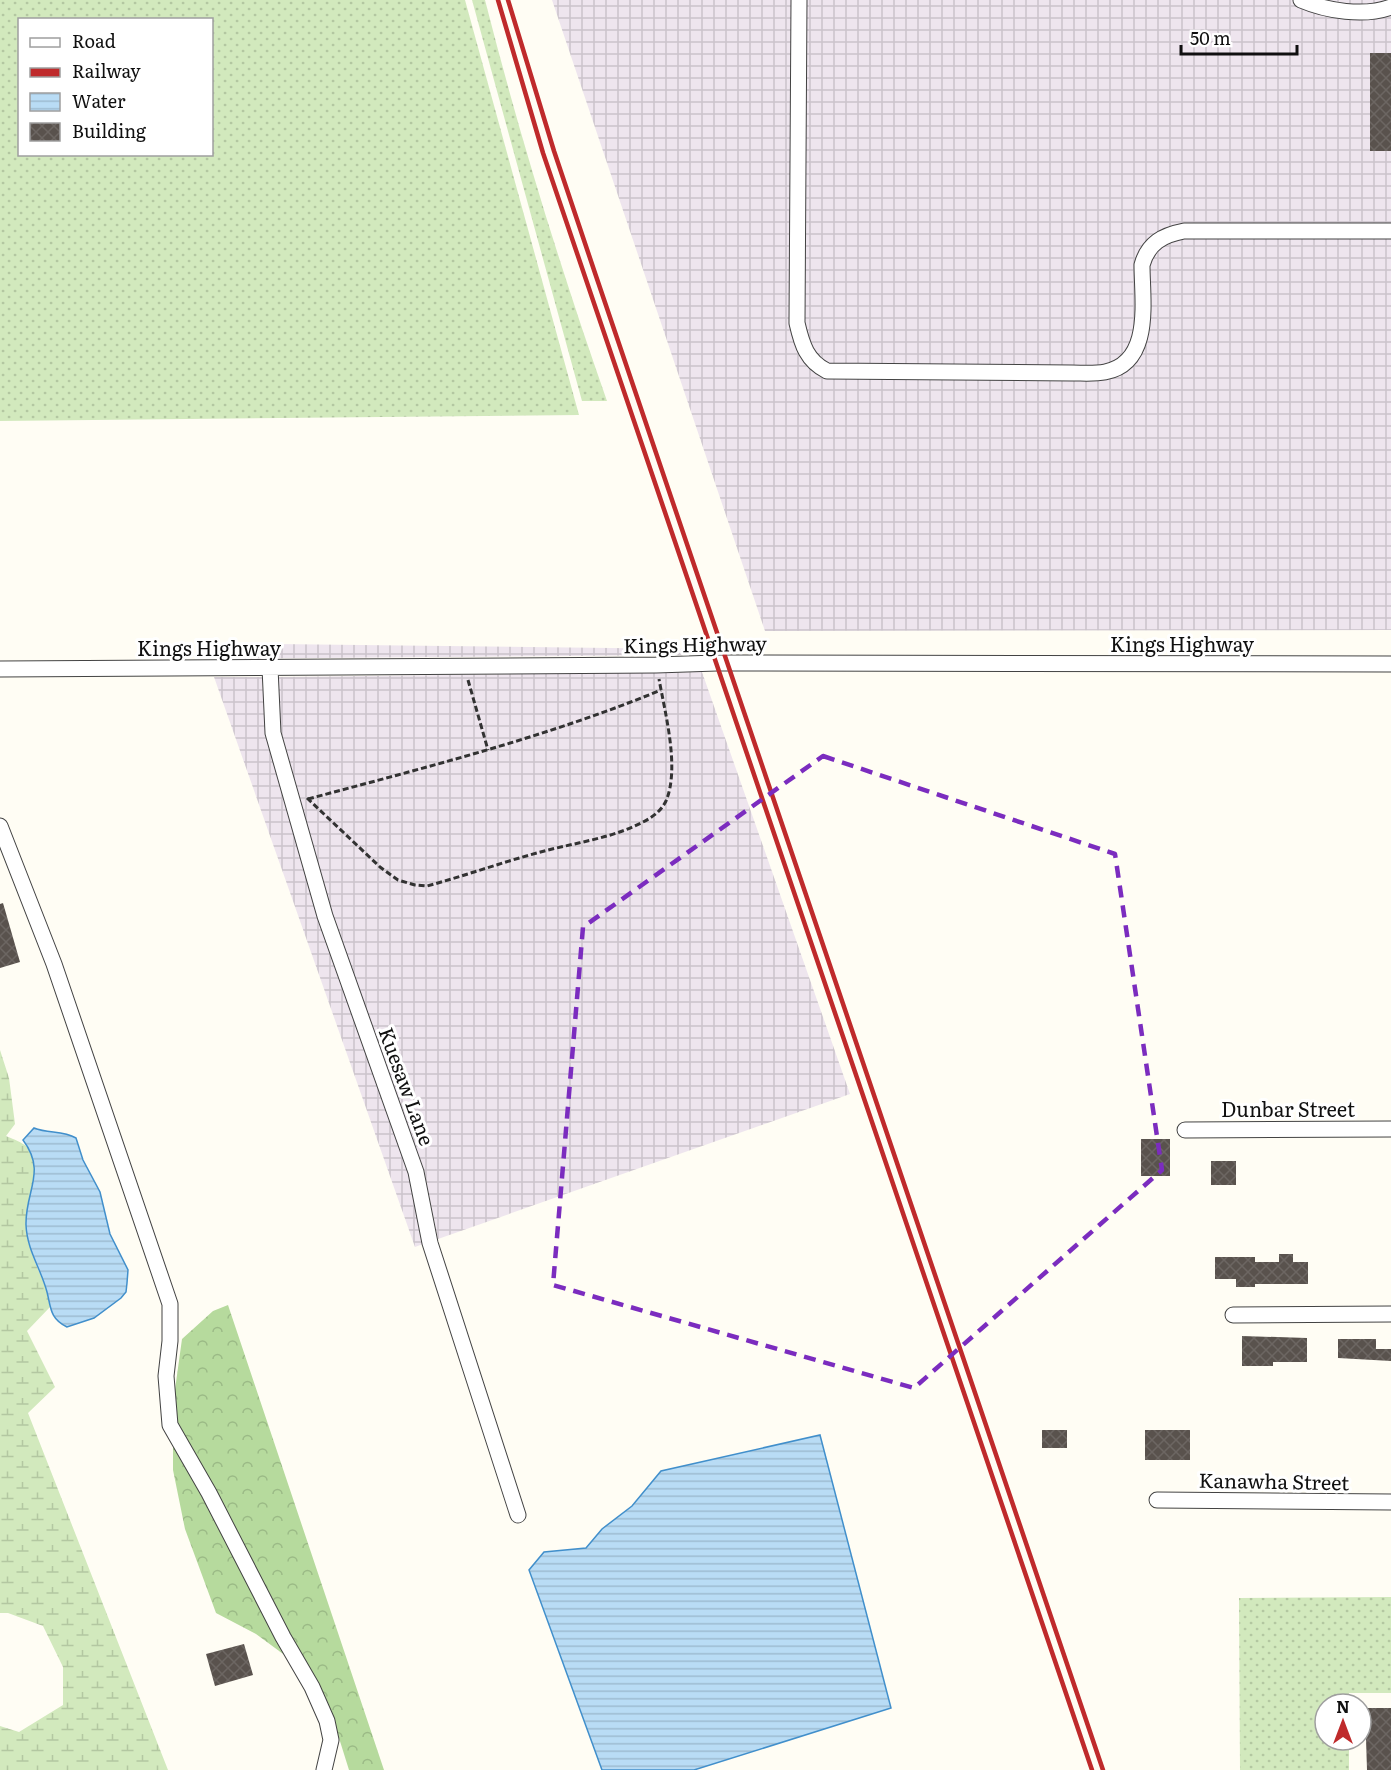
<svg xmlns="http://www.w3.org/2000/svg" width="1391" height="1770" font-family="Literata,serif">
	<style>
		.industrial { fill: url(#industrial-grid) }
		.grass { fill: url(#grass-dots); fill-rule: evenodd }
		.forest { fill: url(#forest-crowns) }
		.wetland { fill: url(#wetland-marsh) }
		.water { fill: url(#water-rules); stroke: #418fcb; stroke-width: 1.5 }
		.building { fill: url(#building-cross-hatch) }
		.lines { fill: none; stroke-linecap: round; stroke-linejoin: round }
		.minor-casing { stroke: #434343; stroke-width: 17 }
		.path { stroke: #323232; stroke-width: 3; stroke-dasharray: 6 3; stroke-linecap: butt }
		.minor { stroke: #fff; stroke-width: 15 }
		.rail { stroke: #bf2a2b; stroke-width: 4.5 }
		.marked { fill: none; stroke: #7b2cbf; stroke-width: 4.5; stroke-dasharray: 12 8; stroke-linejoin: round }
		.labels { text-anchor: middle; dominant-baseline: central; stroke-width: 6; stroke-linejoin: round; paint-order: stroke }
		.street-label { font-size: 20px; fill: #101010; stroke: #fff }
	</style>
	<defs>
		<pattern id="industrial-grid" width="8" height="8" patternUnits="userSpaceOnUse" patternTransform="scale(1.5)"><rect width="8" height="8" fill="#eee5ee"/><path d="M0 4h8M4 0v8" fill="none" stroke="#cbc3cb"/></pattern>
		<pattern id="grass-dots" width="8" height="8" patternUnits="userSpaceOnUse" patternTransform="scale(1.5)"><rect width="8" height="8" fill="#d2e9bd"/><path d="M2 2h.1M6 6h.1" fill="none" stroke="#b3c7a1" stroke-width="1.8" stroke-linecap="round"/></pattern>
		<pattern id="forest-crowns" width="20" height="18" patternUnits="userSpaceOnUse" patternTransform="scale(1.5)"><rect width="20" height="18" fill="#b6da9d"/><path d="M2 6a3 3 0 1 1 6 0M12 15a3 3 0 1 1 6 0" fill="none" stroke="#9bba86"/></pattern>
		<pattern id="wetland-marsh" width="20" height="14" patternUnits="userSpaceOnUse" patternTransform="scale(1.5)"><rect width="20" height="14" fill="#d2e9bd"/><path d="M1 5h8M5 5V1M11 12h8M15 12V8" fill="none" stroke="#b3c7a1"/></pattern>
		<pattern id="water-rules" width="6" height="5" patternUnits="userSpaceOnUse" patternTransform="scale(1.5)"><rect width="6" height="5" fill="#b9dcf5"/><path d="M0 2.5h6" fill="none" stroke="#9ebcd1"/></pattern>
		<pattern id="building-cross-hatch" width="8" height="8" patternUnits="userSpaceOnUse" patternTransform="scale(1.5)"><rect width="8" height="8" fill="#59524d"/><path d="M0 0l8 8M0 8l8-8" fill="none" stroke="#6c6662"/></pattern>
	</defs>
	<rect width="100%" height="100%" fill="#fffdf4"/>
	<!-- industrial -->
	<path class="industrial" d="M552 0H1391V630L765 631Z
		M202 643 694 649 696 655 208 659Z
		M702 672 850 1094 438 1239 424 1170 332 913 281 731 278 677Z
		M214 677H262L266 736 318 919 409 1175 423 1244 415 1247Z"/>
	<!-- grass -->
	<path class="grass" d="M0 0H465L579 415 0 421ZM20 20H212V154H20Z
		M472 0H485C519 134 561 270 607 401H582Z
		M1391 1597V1693H1349V1704H1325V1740H1349V1770H1240L1239 1598Z"/>
	<!-- forest -->
	<path class="forest" d="M228 1305 384 1770H349L334 1722 290 1659 256 1634 216 1613 185 1529 173 1470V1404L182 1339 213 1311Z"/>
	<!-- wetland -->
	<path class="wetland" d="M0 1050 9 1078 15 1124 6 1136C17 1141 30 1144 34 1158 40 1180 24 1205 26 1227 28 1250 38 1268 46 1289 48 1295 48 1301 50 1307L27 1331 55 1387 28 1413 168 1770H0V1726L19 1732 63 1705V1667L43 1626 8 1613H0Z"/>
	<!-- water -->
	<path class="water" d="M34 1128C49 1134 62 1130 76 1138L83 1160 100 1192 110 1234 128 1270 127 1283 126 1292 121 1298 94 1318 67 1327C50 1319 51 1308 47 1292 41 1269 27 1250 26 1225 25 1191 47 1172 23 1140Z
		M820 1435 891 1708 694 1770H602L529 1570 544 1552 586 1548 602 1529 632 1506 661 1471Z"/>
	<!-- building -->
	<path class="building" d="M1370 53H1391V151H1370Z
		M3 903 20 962 0 968V904Z
		M1141 1139H1170V1176H1141Z
		M1211 1161H1236V1185H1211Z
		M1279 1254H1293V1262H1308V1284H1255V1287H1236V1279H1215V1257H1255V1262H1279Z
		M1242 1336 1307 1338V1362H1273V1366H1242Z
		M1338 1339H1376V1349H1391V1361L1338 1358Z
		M1042 1430H1067V1448H1042Z
		M1145 1430H1190V1460H1145Z
		M244 1644 253 1675 215 1686 206 1654Z
		M1365 1708H1391V1770H1367Z"/>
	<g class="lines">
		<!-- minor casing -->
		<g class="minor-casing">
			<path id="minor" d="M799 0 797 323C802 345 807 361 827 371L1072 373C1083 373 1095 374 1105 372 1153 363 1142 300 1142 265 1148 243 1163 235 1184 231H1391
				M1301 0C1327 11 1364 17 1391 7
				M270 668 273 733 325 916 416 1172 430 1243 518 1515
				M0 669 656 665 717 663 1391 664
				M0 826 54 964 170 1304V1341L166 1376 170 1425 209 1493 283 1637 312 1687 327 1721 331 1740 324 1770
				M1185 1130 1391 1129
				M1233 1315 1391 1314
				M1157 1500 1391 1502"/>
		</g>
		<!-- path -->
		<path class="path" d="M468 680 488 750
			M307 798 380 867 398 880 415 885 427 886C464 876 500 863 537 853 572 843 611 839 643 822 653 817 661 811 666 801 680 768 665 713 659 679
			M308 799C427 767 547 737 661 690"/>
		<!-- minor -->
		<use href="#minor" class="minor"/>
		<!-- rail -->
		<path class="rail" d="M498 0 543 153 1092 1770
			M508 0 554 151 596 276 1103 1770"/>
	</g>
	<!-- marked area -->
	<path class="marked" d="M823 756 1115 854 1162 1170 914 1388 553 1285 583 927Z"/>
	<g class="labels">
		<!-- street labels -->
		<g class="street-label">
			<text transform="translate(695 643) rotate(-1)">Kings Highway</text>
			<text x="1182" y="643">Kings Highway</text>
			<text x="209" y="647">Kings Highway</text>
			<text transform="translate(408 1086) rotate(70)">Kuesaw Lane</text>
			<text x="1288" y="1108">Dunbar Street</text>
			<text transform="translate(1274 1480) rotate(1)">Kanawha Street</text>
		</g>
	</g>
	<!-- legend -->
	<rect x="18" y="18" width="195" height="138" fill="#ffffff" stroke="#9f9f9f" stroke-width="1.5"/>
	<rect x="30" y="38" width="30" height="9" fill="#ffffff" stroke="#9f9f9f" stroke-width="1.5"/>
	<text x="72" y="48" font-size="18" fill="#101010">Road</text>
	<rect x="30" y="68" width="30" height="9" fill="#bf2a2b" stroke="#9f9f9f" stroke-width="1.5"/>
	<text x="72" y="78" font-size="18" fill="#101010">Railway</text>
	<rect x="30" y="93" width="30" height="18" fill="url(#water-rules)" stroke="#9f9f9f" stroke-width="1.5"/>
	<text x="72" y="108" font-size="18" fill="#101010">Water</text>
	<rect x="30" y="123" width="30" height="18" fill="url(#building-cross-hatch)" stroke="#9f9f9f" stroke-width="1.5"/>
	<text x="72" y="138" font-size="18" fill="#101010">Building</text>
	<!-- north arrow -->
	<g transform="translate(1343 1722)"><circle r="28" fill="#ffffff" stroke="#9f9f9f" stroke-width="1.5"/>
	<path d="M0-4.5L10 22L0 15L-10 22Z" fill="#bf2a2b"/>
	<text y="-9" font-size="16" font-weight="bold" text-anchor="middle" fill="#101010">N</text>
	</g>
	<!-- scale -->
	<path d="M1181 45v9h116v-9" fill="none" stroke="#101010" stroke-width="3"/>
	<text x="1190" y="45" font-size="18" fill="#101010" stroke="#ffffff" stroke-width="4.5" paint-order="stroke">50 m</text>
</svg>
